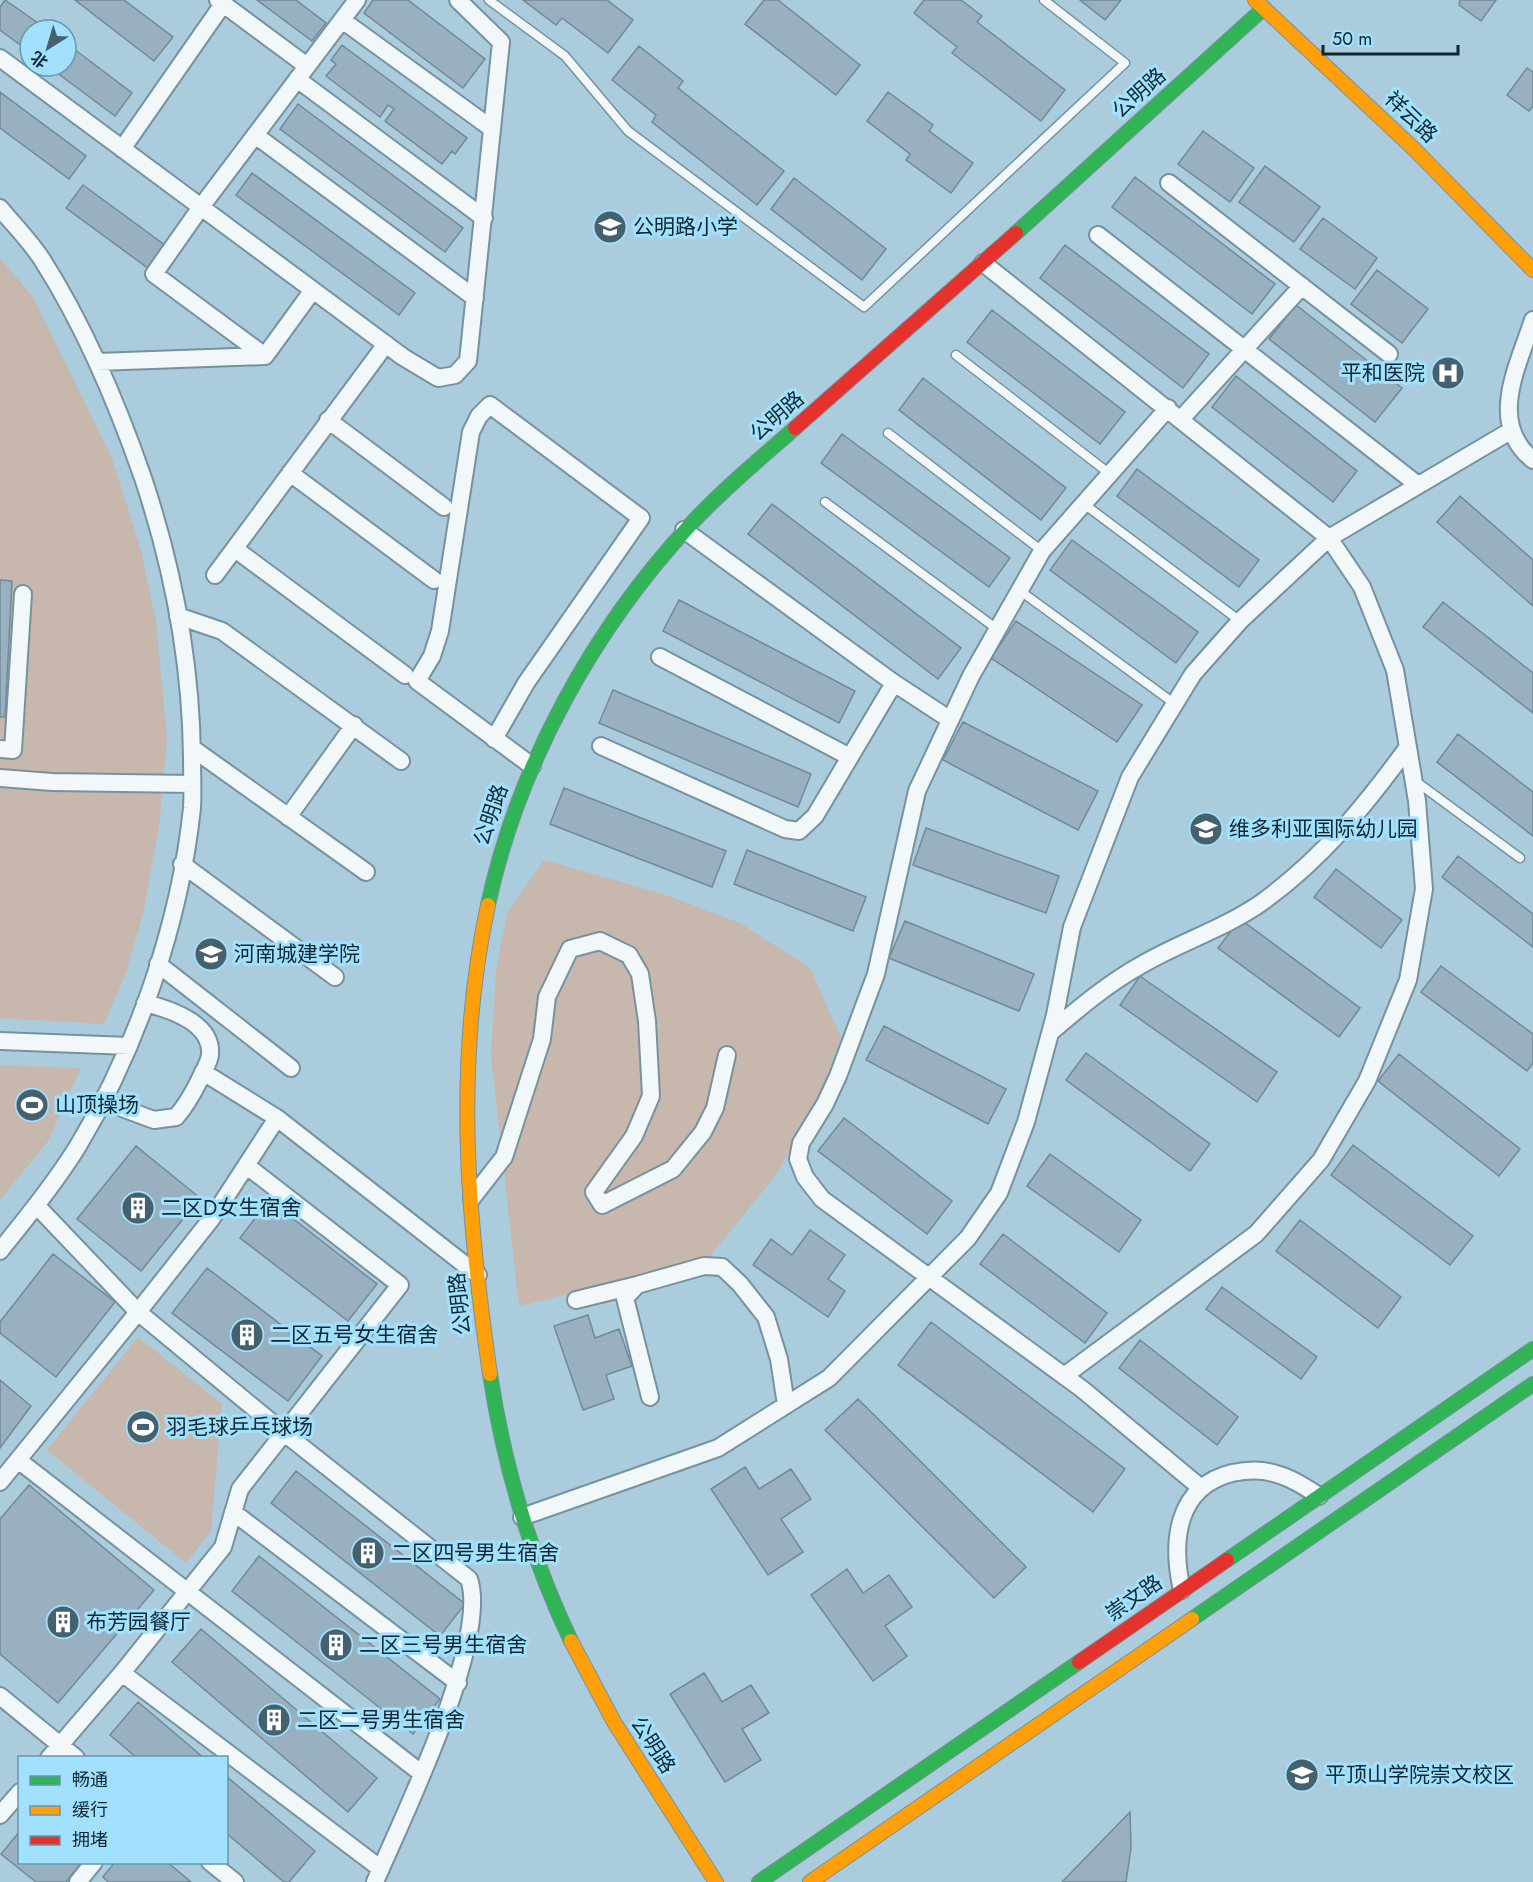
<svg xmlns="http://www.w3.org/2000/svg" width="1533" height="1882" font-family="Jost,'Noto Sans SC',sans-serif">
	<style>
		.green { fill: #c8b7ac }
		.building { fill: #98b0bf; stroke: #728997; stroke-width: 1.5 }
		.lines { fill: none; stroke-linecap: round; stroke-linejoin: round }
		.lane-casing { stroke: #76929e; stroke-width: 11 }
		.street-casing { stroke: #76929e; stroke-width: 20 }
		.fast-casing { stroke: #76929e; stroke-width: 16 }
		.slow-casing { stroke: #76929e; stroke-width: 16 }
		.jam-casing { stroke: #76929e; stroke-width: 16 }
		.lane { stroke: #f2f7fa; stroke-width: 8 }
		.street { stroke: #f2f7fa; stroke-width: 16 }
		.fast { stroke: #30b455; stroke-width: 14 }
		.slow { stroke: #ff9f0a; stroke-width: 14 }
		.jam { stroke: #e5322d; stroke-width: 14 }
		.labels { text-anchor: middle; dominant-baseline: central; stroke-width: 6; stroke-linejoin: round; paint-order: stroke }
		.street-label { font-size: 21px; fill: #0e2732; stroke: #a2e1fe }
		.poi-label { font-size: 21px; fill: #0e2732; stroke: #a2e1fe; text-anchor: start }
	</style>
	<rect width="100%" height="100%" fill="#aaccdc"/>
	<!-- green -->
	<path class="green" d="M0 258 33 297 112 458 141 550 156 622 167 737 160 818 144 910 125 976 104 1024 0 1018Z
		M544 860 663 894 740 923 810 968 841 1038 813 1112 773 1179 704 1263 519 1306 491 1054 496 972 507 913Z
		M0 1065 81 1068 48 1141 0 1200Z
		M138 1337 222 1404 211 1531 186 1563 47 1450Z"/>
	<!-- building -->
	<path class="building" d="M5 0 48 30H30V52L0 30V7Z
		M75 0H124L173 37 154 61Z
		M257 0H296L326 23 312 41Z
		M373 0H408L485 59 463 88 364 13Z
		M523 0H607L633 20 608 53 562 18 556 25Z
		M764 0H778L860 65 836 95 745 24Z
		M924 0H961L982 16 977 22 1065 90 1041 121 952 53 957 47 914 13Z
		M1080 0H1121L1105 20Z
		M1460 0H1496L1481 21 1459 5Z
		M66 43 132 93 115 116 48 66H66Z
		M342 45 467 138 455 154 452 151 442 164 385 121 394 109 388 105 380 117 326 76 336 64 331 60Z
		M639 46 683 81 678 88 784 171 757 205 652 122 656 115 612 80Z
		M1527 68 1533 72V106L1529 111 1507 95Z
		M0 92 86 156 69 179 0 128Z
		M888 92 933 125 929 131 973 163 951 193 906 160 910 154 867 121Z
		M298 104 463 228 445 252 280 129Z
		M1203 131 1254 168 1230 202 1178 164Z
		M1265 166 1320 207 1294 242 1239 202Z
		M252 173 415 293 399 315 236 195Z
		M1135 177 1275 284 1252 314 1112 207Z
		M794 178 886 249 862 280 771 209Z
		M83 185 166 246 149 269 66 208Z
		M1323 218 1377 258 1355 289 1300 249Z
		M1065 245 1209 354 1183 388 1040 278Z
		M1377 270 1428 309 1402 343 1351 304Z
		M1296 305 1402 388 1375 422 1269 339Z
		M992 310 1125 412 1100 444 967 342Z
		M1236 376 1357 471 1333 502 1212 407Z
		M923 378 1066 488 1041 520 899 410Z
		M842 434 1010 558 989 587 821 463Z
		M1137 469 1259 560 1239 587 1117 496Z
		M1460 496 1533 560V606L1437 522Z
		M772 504 961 648 938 679 748 534Z
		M1072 540 1198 632 1176 663 1050 570Z
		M0 580 12 581 5 717H0Z
		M679 600 855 691 839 723 663 631Z
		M1443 602 1533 673V713L1423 627Z
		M1016 621 1142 705 1117 742 991 658Z
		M613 690 811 774 798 807 599 723Z
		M963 722 1098 791 1078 830 943 760Z
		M1458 734 1533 792V836L1437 762Z
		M564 788 726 851 712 887 550 824Z
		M926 828 1059 876 1046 913 913 865Z
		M747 850 866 897 853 931 734 884Z
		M1458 856 1533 914V947L1442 877Z
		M1336 869 1402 920 1381 948 1314 897Z
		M1240 919 1360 1008 1339 1037 1218 948Z
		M905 921 1034 974 1019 1011 889 958Z
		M1441 966 1533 1034V1063L1527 1071 1421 992Z
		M1140 976 1277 1072 1257 1102 1120 1005Z
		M884 1026 1006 1089 988 1124 866 1060Z
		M1086 1053 1210 1144 1190 1171 1066 1080Z
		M1399 1054 1520 1149 1499 1176 1378 1081Z
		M844 1118 952 1201 927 1234 818 1151Z
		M1353 1145 1473 1236 1450 1265 1331 1175Z
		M136 1146 200 1198 141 1271 77 1219Z
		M1050 1154 1141 1220 1119 1252 1027 1186Z
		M269 1200 377 1284 348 1321 240 1238Z
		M1300 1220 1401 1297 1378 1328 1276 1251Z
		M810 1230 845 1255 828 1279 845 1291 828 1317 753 1265 771 1239 792 1255Z
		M1003 1234 1107 1313 1085 1343 980 1264Z
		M53 1254 115 1302 56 1377 0 1333V1322Z
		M207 1268 322 1356 288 1401 172 1313Z
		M1222 1287 1317 1357 1301 1379 1206 1309Z
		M588 1315 595 1338 619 1329 632 1366 606 1375 614 1399 583 1410 554 1326Z
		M931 1322 1125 1469 1093 1512 898 1365Z
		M1140 1340 1238 1417 1217 1445 1119 1368Z
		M0 1380 31 1406 0 1448Z
		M858 1399 1026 1567 994 1598 825 1430Z
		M745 1467 759 1489 791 1469 811 1499 781 1519 803 1552 768 1575 711 1489Z
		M296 1471 465 1604 440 1636 271 1503Z
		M29 1485 154 1590 58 1703 0 1654V1519Z
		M259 1556 440 1699 413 1734 232 1591Z
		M847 1569 863 1593 889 1575 912 1607 885 1626 907 1656 873 1681 811 1595Z
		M201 1629 377 1778 348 1812 172 1662Z
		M704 1673 722 1702 751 1685 769 1713 742 1729 761 1760 725 1782 670 1694Z
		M138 1702 204 1758H137L110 1735Z
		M226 1776 315 1851 289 1882H284L226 1833Z
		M1130 1812 1131 1848 1126 1882H1062Z
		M20 1831V1862H82L66 1882H36L1 1854Z
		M115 1862H167L191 1882H108L103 1877Z"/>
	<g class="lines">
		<!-- lane casing -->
		<g class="lane-casing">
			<path id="lane" d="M489 0 565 56 628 131 864 307 1125 63 1044 0
				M956 355 1110 474
				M888 433 1042 551
				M825 502 997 629
				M1084 504 1240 621
				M1019 590 1175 704
				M1414 780 1520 858"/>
		</g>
		<!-- street casing -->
		<g class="street-casing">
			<path id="street" d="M218 0 307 66
				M342 20 491 128
				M0 58 201 207 357 0
				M297 79 484 218
				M255 135 475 298
				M122 149 223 4
				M1169 183 1389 354
				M0 208C14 225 31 242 43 261 86 329 117 403 143 478 173 568 191 662 192 757 192 774 193 792 192 808 180 923 137 1048 78 1146 55 1183 27 1217 0 1251
				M1098 235 1418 485
				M983 263 1329 538 1362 587 1395 670 1417 801 1424 889 1408 980 1367 1081 1321 1160 1256 1234 1064 1376
				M1533 320C1518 366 1487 423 1533 460
				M265 356 313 290
				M97 362 265 356 154 274 201 207 403 357 438 378 455 375 468 361 501 42 458 0
				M1168 408 1042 551 971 676 917 791 876 974 838 1076 825 1104 801 1143 798 1159 805 1177 822 1199 1082 1389 1201 1488
				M1181 419 1302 286
				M328 420 444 507
				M290 473 434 580
				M684 530 894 683 949 719
				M235 549 405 675
				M215 575 386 344
				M178 616 222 631 401 761
				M660 657 850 757
				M494 739 526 683 641 518 490 405 479 416 471 432 440 631 432 656 417 681 532 766
				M601 746 785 829 799 831 815 816 894 683
				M192 748 366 872
				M0 749 13 750 23 594
				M0 778 52 782 192 784
				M288 817 354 725
				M182 864 335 977
				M158 964 291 1068
				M1051 1032C1080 1007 1110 982 1143 964 1181 942 1225 928 1261 903 1322 859 1364 807 1408 747
				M0 1041 129 1046
				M203 1072 277 1118 478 1275
				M103 1101 154 1120 176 1117C186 1106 192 1095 199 1081 202 1074 209 1063 210 1055 213 1023 169 1009 145 1003
				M277 1118 212 1218 138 1312 283 1432 469 1579C490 1640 402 1819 375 1882
				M472 1198 504 1157 542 1039 547 997 570 949 600 941 629 955 640 974 647 1021 651 1096 634 1136 594 1192 602 1205 673 1169 703 1132 715 1108 727 1055
				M576 1300 637 1285
				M650 1397 625 1298 637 1285 704 1266 722 1267 740 1284 766 1317 779 1359 786 1405
				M18 1460 421 1773
				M0 1482 138 1312 36 1205
				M233 1512 458 1683
				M522 1517 718 1448 829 1378 968 1238 999 1193 1026 1122 1055 1015 1072 927 1130 777 1193 674 1240 621 1329 538 1512 430
				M1182 1590C1171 1542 1176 1487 1232 1473 1246 1470 1260 1469 1273 1473 1290 1477 1305 1487 1319 1496
				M122 1673 381 1869
				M0 1696 76 1758
				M49 1758 122 1673 223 1547 240 1489 400 1285 247 1166
				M0 1815 20 1792
				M210 1862 235 1882
				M78 1882 94 1862"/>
		</g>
		<!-- fast casing -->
		<g class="fast-casing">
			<path id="fast" d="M1016 233 1264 8
				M488 905C518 765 594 628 691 524 723 489 760 459 795 428
				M490 1374C504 1466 531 1557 571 1641
				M1227 1560 1533 1349
				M1192 1619 1533 1384
				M759 1882 1079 1662"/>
		</g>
		<!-- slow casing -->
		<g class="slow-casing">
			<path id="slow" d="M1255 0 1413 148 1533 270
				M488 905C454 1062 467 1217 490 1374
				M571 1641 614 1722 716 1882
				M810 1882 1192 1619"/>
		</g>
		<!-- jam casing -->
		<g class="jam-casing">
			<path id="jam" d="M795 428 1016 233
				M1079 1662 1227 1560"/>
		</g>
		<!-- lane -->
		<use href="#lane" class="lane"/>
		<!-- street -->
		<use href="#street" class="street"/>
		<!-- fast -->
		<use href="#fast" class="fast"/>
		<!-- slow -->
		<use href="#slow" class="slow"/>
		<!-- jam -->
		<use href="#jam" class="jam"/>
	</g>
	<!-- icons -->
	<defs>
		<g id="school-disc" transform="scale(1.725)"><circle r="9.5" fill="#45616e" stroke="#a2e1fe"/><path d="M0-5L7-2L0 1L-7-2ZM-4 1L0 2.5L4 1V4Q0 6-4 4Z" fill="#fff"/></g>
		<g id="hospital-disc" transform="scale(1.725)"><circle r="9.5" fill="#45616e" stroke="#a2e1fe"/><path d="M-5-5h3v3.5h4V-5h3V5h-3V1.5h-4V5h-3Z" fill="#fff"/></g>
		<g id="university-disc" transform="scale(1.725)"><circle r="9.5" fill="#45616e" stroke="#a2e1fe"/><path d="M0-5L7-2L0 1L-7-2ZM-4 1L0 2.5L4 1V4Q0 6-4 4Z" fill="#fff"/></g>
		<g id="stadium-disc" transform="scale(1.725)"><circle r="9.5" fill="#45616e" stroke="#a2e1fe"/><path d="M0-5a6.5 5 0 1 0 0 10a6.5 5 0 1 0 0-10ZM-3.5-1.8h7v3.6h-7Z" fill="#fff"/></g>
		<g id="building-disc" transform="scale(1.725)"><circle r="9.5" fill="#45616e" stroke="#a2e1fe"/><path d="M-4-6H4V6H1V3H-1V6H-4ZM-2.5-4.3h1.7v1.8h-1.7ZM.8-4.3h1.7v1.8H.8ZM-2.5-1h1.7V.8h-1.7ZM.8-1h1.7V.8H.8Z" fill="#fff"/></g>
	</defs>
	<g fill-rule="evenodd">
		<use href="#school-disc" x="610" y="227"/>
		<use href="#hospital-disc" x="1448" y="373"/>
		<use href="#school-disc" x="1206" y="829"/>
		<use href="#university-disc" x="211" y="954"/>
		<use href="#stadium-disc" x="32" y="1105"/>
		<use href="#building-disc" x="138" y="1208"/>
		<use href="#building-disc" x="247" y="1335"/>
		<use href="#stadium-disc" x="143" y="1427"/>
		<use href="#building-disc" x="368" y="1553"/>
		<use href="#building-disc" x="63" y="1622"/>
		<use href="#building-disc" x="336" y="1645"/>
		<use href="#building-disc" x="274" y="1720"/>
		<use href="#university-disc" x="1302" y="1775"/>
	</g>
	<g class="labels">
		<!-- street labels -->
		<g class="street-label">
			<text transform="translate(1139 93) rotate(-42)">公明路</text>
			<text transform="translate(1411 117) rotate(44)">祥云路</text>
			<text transform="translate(777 416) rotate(-41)">公明路</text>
			<text transform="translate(491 815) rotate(-71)">公明路</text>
			<text transform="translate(460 1304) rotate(-96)">公明路</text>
			<text transform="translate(1134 1598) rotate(-35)">崇文路</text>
			<text transform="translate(653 1745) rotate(57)">公明路</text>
		</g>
		<!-- poi labels -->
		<g class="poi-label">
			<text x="633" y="227">公明路小学</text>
			<text x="1425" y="373" text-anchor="end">平和医院</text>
			<text x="1229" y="829">维多利亚国际幼儿园</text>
			<text x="234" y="954">河南城建学院</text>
			<text x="55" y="1105">山顶操场</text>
			<text x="161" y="1208">二区D女生宿舍</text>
			<text x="270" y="1335">二区五号女生宿舍</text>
			<text x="166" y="1427">羽毛球乒乓球场</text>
			<text x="391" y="1553">二区四号男生宿舍</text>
			<text x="86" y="1622">布芳园餐厅</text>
			<text x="359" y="1645">二区三号男生宿舍</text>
			<text x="297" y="1720">二区二号男生宿舍</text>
			<text x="1325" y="1775">平顶山学院崇文校区</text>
		</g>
	</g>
	<!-- legend -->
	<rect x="18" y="1756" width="210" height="108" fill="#a2e1fe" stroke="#6797ac" stroke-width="1.5"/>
	<rect x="30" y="1776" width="30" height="9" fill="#30b455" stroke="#6797ac" stroke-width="1.5"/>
	<text x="72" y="1786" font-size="18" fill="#0e2732">畅通</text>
	<rect x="30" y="1806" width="30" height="9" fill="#ff9f0a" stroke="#6797ac" stroke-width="1.5"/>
	<text x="72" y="1816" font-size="18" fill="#0e2732">缓行</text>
	<rect x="30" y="1836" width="30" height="9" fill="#e5322d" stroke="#6797ac" stroke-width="1.5"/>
	<text x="72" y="1846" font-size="18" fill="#0e2732">拥堵</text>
	<!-- north arrow -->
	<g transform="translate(48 48) rotate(217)"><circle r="28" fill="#a2e1fe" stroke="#6797ac" stroke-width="1.5"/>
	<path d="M0-4.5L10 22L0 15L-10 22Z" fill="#45616e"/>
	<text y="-9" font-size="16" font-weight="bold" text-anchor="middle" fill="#0e2732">北</text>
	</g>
	<!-- scale -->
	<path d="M1323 45v9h135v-9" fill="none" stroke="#0e2732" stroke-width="3"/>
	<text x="1332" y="45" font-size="18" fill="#0e2732" stroke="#a2e1fe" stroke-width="4.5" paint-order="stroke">50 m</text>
</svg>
